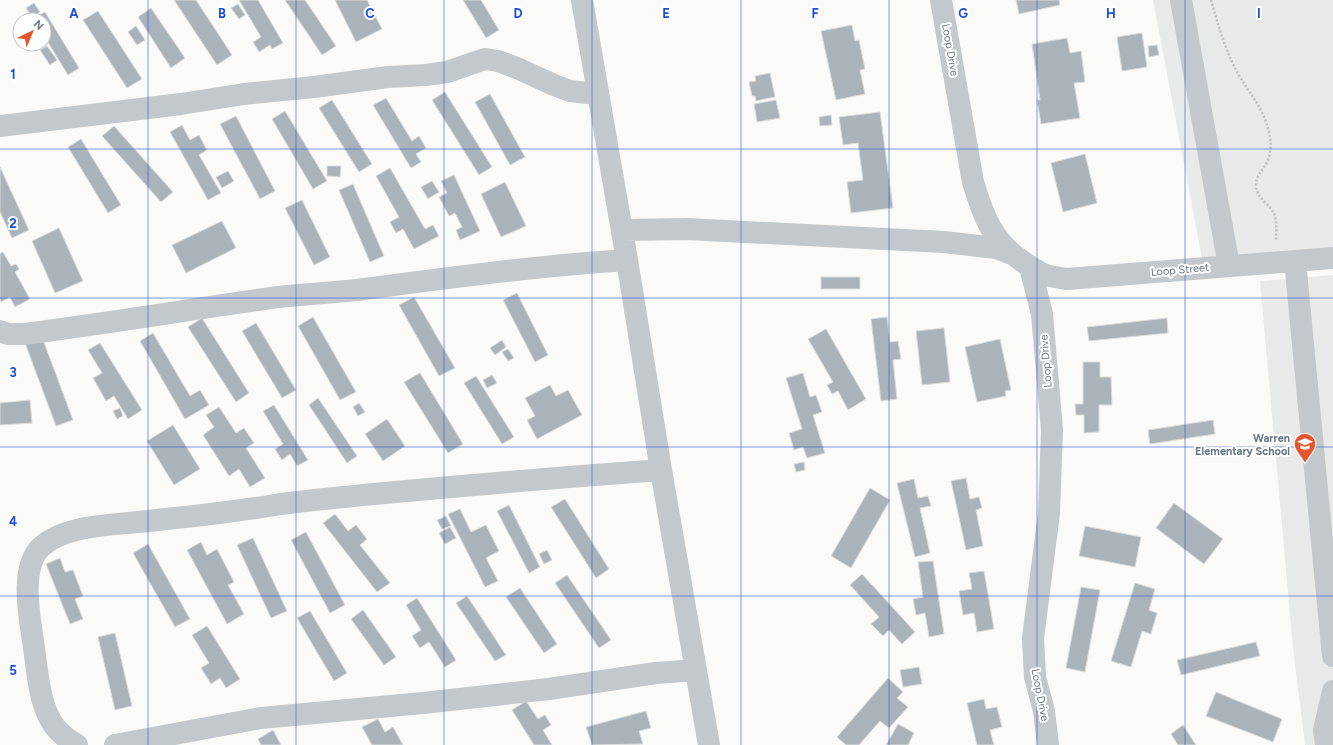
<svg xmlns="http://www.w3.org/2000/svg" width="1333" height="745" font-family="Figtree,sans-serif">
	<style>
		.built { fill: #e8e9e9 }
		.building { fill: #aab3b9; stroke: #dcdcda }
		.lines { fill: none; stroke-linecap: round; stroke-linejoin: round }
		.path { stroke: #bbbfc2; stroke-width: 2.5; stroke-dasharray: 2 2; stroke-linecap: butt }
		.minor { stroke: #c3c8cc; stroke-width: 22 }
		.grid { fill: none; stroke: #1d4ed8; stroke-width: 1; stroke-opacity: 0.55 }
		.labels { text-anchor: middle; dominant-baseline: central; stroke-width: 4; stroke-linejoin: round; paint-order: stroke }
		.street-label { font-size: 11px; fill: #657683; stroke: #fff }
		.poi-label { font-size: 11px; font-weight: bold; fill: #657683; stroke: #fff; text-anchor: end }
		.grid-label { font-size: 13px; text-anchor: middle; font-weight: bold; fill: #1d4ed8; stroke: #fff; stroke-width: 4; stroke-linejoin: round; paint-order: stroke }
	</style>
	<rect width="100%" height="100%" fill="#fafaf8"/>
	<!-- built -->
	<path class="built" d="M1153 0H1333V258L1204 269Z
		M1333 275V745H1305L1293 648 1260 281Z"/>
	<!-- building -->
	<path class="building" d="M174 0H196L232 55 217 65Z
		M239 0H258L283 43 272 49 270 45 259 52 253 42 261 37Z
		M285 0H305L336 46 322 55Z
		M335 0H367L382 29 356 42Z
		M463 0H481L499 30 486 38Z
		M1016 0H1059L1060 5 1019 14Z
		M34 3 40 12 32 17 26 8Z
		M238 4 245 15 239 19 231 8Z
		M151 8 185 58 171 68 138 17Z
		M98 11 142 79 127 88 83 20Z
		M45 12 79 68 68 75 44 36V20H34L33 18Z
		M27 14 32 20H21L20 19Z
		M852 25 855 41 859 40 865 69 860 70 865 94 836 100 821 31Z
		M136 26 145 40 137 45 128 32Z
		M1142 33 1147 67 1122 71 1117 37Z
		M1067 38 1070 53 1081 51 1085 82 1074 83 1080 118 1041 124 1037 100H1040L1032 44Z
		M1157 45 1159 55 1149 57 1148 46Z
		M47 46 57 60 50 65 40 50Z
		M770 73 775 97 756 101 755 96H752L749 82 756 81 755 76Z
		M445 92 492 167 479 175 432 100Z
		M490 94 525 157 510 165 475 102Z
		M386 98 412 141 419 136 426 148 416 154 421 162 411 168 373 105Z
		M332 100 372 164 359 172 319 108Z
		M776 100 780 118 757 122 754 104Z
		M285 111 327 181 313 189 272 119Z
		M880 112 893 208 851 213 847 182 863 180 858 143 843 145 839 117Z
		M831 115 832 125 820 126 819 117Z
		M236 116 275 191 260 199 220 124Z
		M182 125 190 140 199 135 207 150 199 155 221 193 208 200 170 132Z
		M114 126 173 192 161 202 102 136Z
		M81 139 121 205 108 213 68 147Z
		M1085 154 1097 203 1063 212 1051 163Z
		M327 166H341L340 177 327 176Z
		M0 167 29 230 12 238 0 212Z
		M390 168 425 229 433 225 439 236 414 249 403 229 396 233 390 222 399 217 376 176Z
		M228 171 234 181 222 188 216 177Z
		M454 175 480 231 460 240 456 230 462 227 455 213 449 216 439 197 447 193 441 181Z
		M432 181 439 192 428 199 421 187Z
		M505 182 526 226 501 237 481 194Z
		M353 184 384 256 370 262 339 190Z
		M302 200 330 257 314 265 285 208Z
		M222 221 236 248 186 273 172 245Z
		M59 228 83 281 55 293 32 241Z
		M3 252 11 266 16 264 19 269 15 272 30 299 15 307 10 297 1 302 0 299V254Z
		M821 277H860V289H821Z
		M517 293 548 355 535 362 503 300Z
		M414 297 455 368 439 376 399 305Z
		M313 317 356 392 340 400 298 326Z
		M887 317 890 342 898 341 901 359 893 360 897 399 881 401 871 319Z
		M202 318 249 393 236 402 188 327Z
		M1167 318 1168 333 1089 341 1087 327Z
		M256 323 296 390 282 398 242 331Z
		M944 328 950 382 922 385 916 331Z
		M826 329 866 399 848 410 838 391 832 394 827 385 833 382 808 339Z
		M153 333 190 396 200 390 209 405 185 419 140 341Z
		M42 337 73 420 56 426 25 343Z
		M1000 339 1011 390 1005 391 1006 396 977 402 965 347Z
		M502 340 506 347 495 355 490 348Z
		M100 343 142 410 128 419 114 396 106 401 93 378 102 373 88 350Z
		M508 349 514 358 508 361 502 352Z
		M1083 362H1100V377H1111L1112 405H1099V432L1084 433V415H1076L1075 404H1083Z
		M420 373 463 444 448 453 404 382Z
		M803 373 810 397 816 395 822 412 813 415 825 453 807 458 803 447 794 450 789 433 802 429 786 378Z
		M492 375 497 383 487 388 483 380Z
		M476 376 514 437 502 444 464 383Z
		M550 385 556 396 568 390 582 415 537 439 527 420 535 416 525 398Z
		M318 398 357 456 347 463 309 405Z
		M30 400 32 423 0 425V403Z
		M359 403 365 412 358 416 353 407Z
		M274 405 308 460 297 466 290 454 282 460 275 449 283 444 263 411Z
		M219 407 236 433 244 428 254 443 246 448 265 478 250 487 239 469 229 476 203 435 214 427 206 415Z
		M120 408 123 416 117 419 113 411Z
		M387 419 405 446 383 461 365 434Z
		M1213 420 1215 434 1150 444 1148 430Z
		M173 425 200 469 174 485 147 441Z
		M804 462 805 470 796 472 794 464Z
		M966 478 970 499 979 497 982 508 976 510 983 546 966 550 951 481Z
		M914 479 918 498 928 496 931 506 920 508 930 553 915 557 897 483Z
		M870 488 890 500 851 568 831 556Z
		M565 499 609 569 596 578 551 507Z
		M1174 503 1223 539 1204 564 1156 528Z
		M509 505 540 567 529 573 497 511Z
		M460 509 471 532 486 525 499 551 486 558 498 581 485 587 448 514Z
		M335 514 348 531 356 525 367 539 360 545 390 583 377 592 323 523Z
		M446 516 451 526 442 529 437 520Z
		M1085 526 1141 537 1135 567 1079 556Z
		M450 527 456 538 445 544 439 533Z
		M306 532 345 605 330 613 291 540Z
		M253 538 287 611 271 618 237 545Z
		M201 542 207 555 217 549 234 582 228 585 244 614 227 624 187 550Z
		M148 544 190 619 175 627 133 553Z
		M547 550 552 560 544 564 539 554Z
		M60 558 65 572 73 570 83 596 75 599 83 619 70 624 46 564Z
		M933 561 944 634 929 637 925 613 916 615 913 599 923 597 918 562Z
		M984 571 994 629 977 632 974 613 963 615 959 591 972 589 969 573Z
		M862 574 915 632 902 644 889 630 883 636 871 624 879 617 850 585Z
		M567 575 611 640 599 648 555 583Z
		M1135 583 1155 589 1149 610 1157 613 1151 634 1142 631 1131 667 1111 661Z
		M1081 587 1100 590 1085 672 1066 668Z
		M520 588 557 644 544 653 506 597Z
		M467 596 506 655 495 661 456 603Z
		M417 598 456 660 445 667 429 642 420 648 412 636 421 630 406 605Z
		M363 610 396 657 384 665 351 619Z
		M310 611 347 673 334 681 297 618Z
		M207 626 240 679 226 688 220 678 211 684 201 668 209 663 192 635Z
		M115 633 132 706 115 710 98 637Z
		M1256 642 1260 656 1181 675 1177 660Z
		M919 667 922 684 903 687 900 670Z
		M888 678 903 692 897 698 908 707 889 728 880 721 859 745H846L837 737Z
		M1216 692 1282 719 1273 742 1206 716Z
		M984 699 986 709 997 707 1002 727 990 730 994 745H977L967 703Z
		M526 701 538 719 545 715 551 725 543 730 552 745H534L512 710Z
		M646 711 651 728 639 731 643 744 592 745 586 727Z
		M378 719 385 732 393 727 403 745H372L362 727Z
		M898 724 914 733 908 745H886Z
		M1183 725 1196 745H1178L1171 734Z
		M273 730 281 745H261L258 739Z"/>
	<g class="lines">
		<!-- path -->
		<path class="path" d="M1211 0C1218 25 1225 49 1237 72 1247 90 1261 105 1267 125 1271 138 1273 151 1266 164 1262 171 1256 176 1256 185 1256 199 1271 204 1275 216 1277 223 1276 233 1276 241"/>
		<!-- minor -->
		<path class="minor" d="M582 0 627 260 661 470 709 745
			M941 0 973 182C983 215 992 241 1022 261 1029 266 1038 272 1046 275 1053 277 1060 278 1067 279L1333 258
			M1181 0 1229 266
			M0 126 181 104 244 94 314 87 388 77 426 75 447 72 485 59 498 61 517 68 554 85 570 91 597 94
			M622 230 687 229 944 242 996 248 1012 254
			M1295 261 1333 656
			M1030 267 1042 314 1052 430 1049 513 1033 638 1035 677 1044 711 1048 745
			M0 331 8 334H24C108 323 193 309 278 297 304 294 330 293 357 290 447 278 536 266 627 260
			M77 745C67 739 55 730 50 719 38 698 37 665 33 641 29 615 20 567 41 547 64 526 108 525 138 522 167 519 197 516 226 512 245 510 263 507 281 504 312 500 343 497 374 494 469 485 565 477 661 470
			M115 745 261 718 423 703 549 689 656 673 696 670
			M1326 745 1324 730 1333 691"/>
	</g>
	<!-- grid -->
	<path class="grid" d="M148 0V745M296 0V745M444 0V745M592 0V745M741 0V745M889 0V745M1037 0V745M1185 0V745M0 149H1333M0 298H1333M0 447H1333M0 596H1333"/>
	<!-- icons -->
	<defs>
		<g id="school-pin" transform="scale(1.15)"><path d="M0 17L-7.5 6A9.5 9.5 0 1 1 7.5 6Z" fill="#e4572e" stroke="#fff"/><path d="M0-5L7-2L0 1L-7-2ZM-4 1L0 2.5L4 1V4Q0 6-4 4Z" fill="#fff"/></g>
	</defs>
	<g fill-rule="evenodd">
		<use href="#school-pin" x="1305" y="444"/>
	</g>
	<g class="labels">
		<!-- street labels -->
		<g class="street-label">
			<text transform="translate(950 50) rotate(80)">Loop Drive</text>
			<text transform="translate(1180 270) rotate(-5)">Loop Street</text>
			<text transform="translate(1046 361) rotate(-95)">Loop Drive</text>
			<text transform="translate(1040 695) rotate(79)">Loop Drive</text>
		</g>
		<!-- poi labels -->
		<g class="poi-label">
			<text x="1290" y="438">Warren<tspan x="1290" dy="13">Elementary School</tspan></text>
		</g>
	</g>
	<g class="grid-label">
		<text x="74" y="18">A</text>
		<text x="222" y="18">B</text>
		<text x="370" y="18">C</text>
		<text x="518" y="18">D</text>
		<text x="666" y="18">E</text>
		<text x="815" y="18">F</text>
		<text x="963" y="18">G</text>
		<text x="1111" y="18">H</text>
		<text x="1259" y="18">I</text>
		<text x="13" y="79">1</text>
		<text x="13" y="228">2</text>
		<text x="13" y="377">3</text>
		<text x="13" y="526">4</text>
		<text x="13" y="675">5</text>
	</g>
	<!-- north arrow -->
	<g transform="translate(32 32) rotate(44)"><circle r="19" fill="#ffffff" stroke="#c1c8cd"/>
	<path d="M0-3L7 15L0 10L-7 15Z" fill="#e4572e"/>
	<text y="-6" font-size="11" font-weight="bold" text-anchor="middle" fill="#657683">N</text>
	</g>
</svg>
